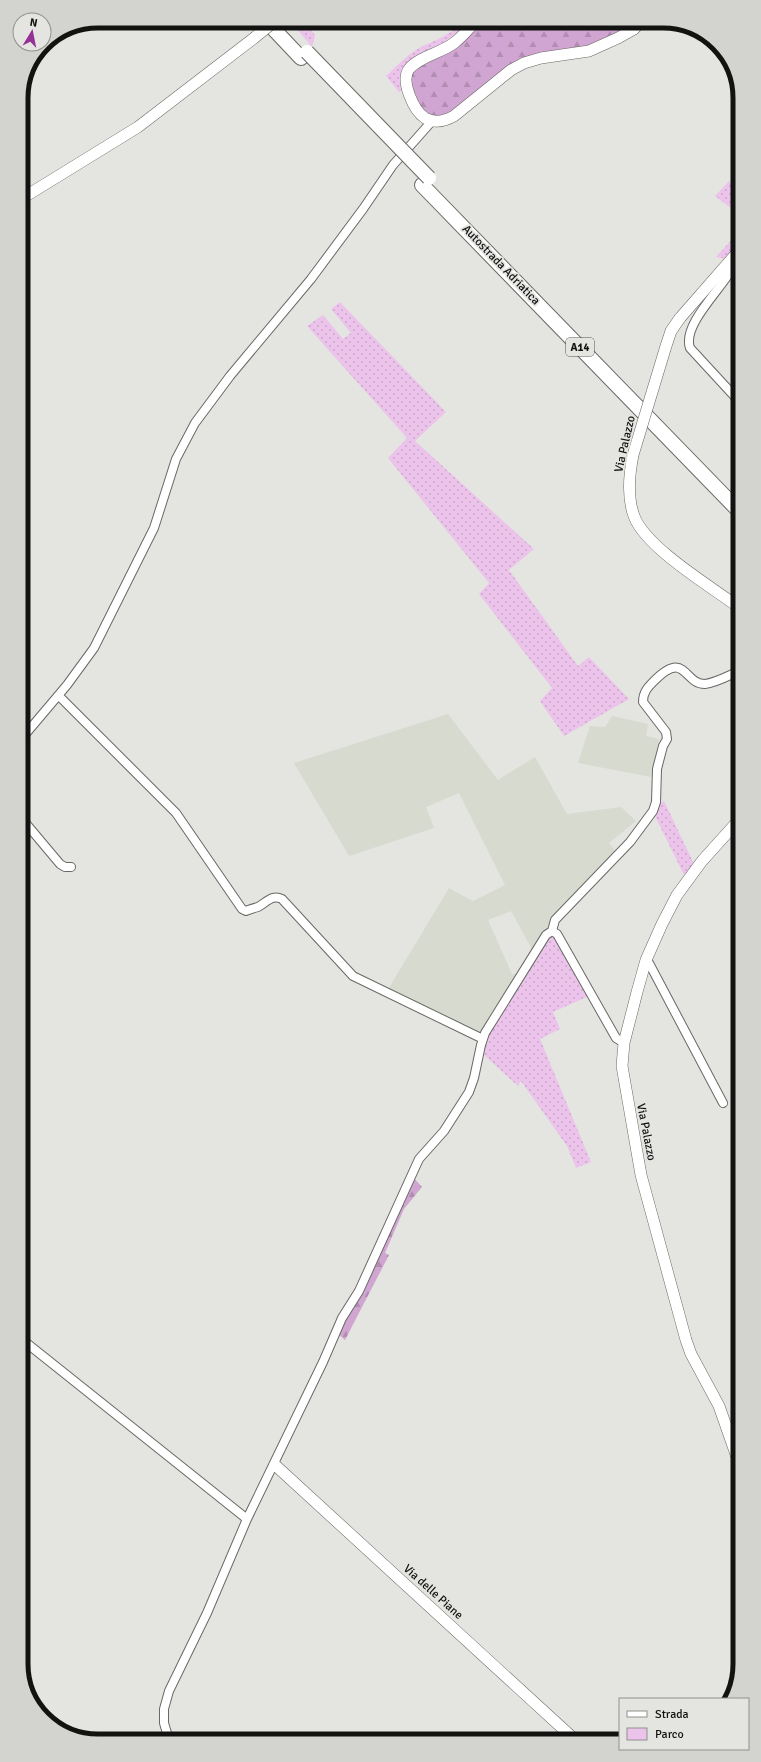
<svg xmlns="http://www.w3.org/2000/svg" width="761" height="1762" font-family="Signika,sans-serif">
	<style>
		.built { fill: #d7dace }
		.green { fill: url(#green-dots) }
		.forest { fill: url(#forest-firs) }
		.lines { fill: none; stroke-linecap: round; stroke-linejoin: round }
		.street-casing { stroke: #686965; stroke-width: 10 }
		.secondary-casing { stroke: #686965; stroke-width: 12 }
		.highway-casing { stroke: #686965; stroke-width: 16 }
		.street { stroke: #fff; stroke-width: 8 }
		.secondary { stroke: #fff; stroke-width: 11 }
		.highway { stroke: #fff; stroke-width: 14 }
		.secondary-bridge-casing { stroke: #686965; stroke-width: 12; stroke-linecap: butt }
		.highway-bridge-casing { stroke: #686965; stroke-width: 16; stroke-linecap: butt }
		.secondary-bridge { stroke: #fff; stroke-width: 11 }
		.highway-bridge { stroke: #fff; stroke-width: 14 }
		.labels { text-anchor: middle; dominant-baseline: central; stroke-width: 3.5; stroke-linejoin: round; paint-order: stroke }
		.shield { fill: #e4e5e1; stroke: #51514f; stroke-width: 1 }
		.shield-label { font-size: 11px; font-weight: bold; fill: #121211 }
		.street-label { font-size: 12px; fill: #121211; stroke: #e4e5e1 }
		.rim { fill: none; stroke: #121211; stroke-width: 5 }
	</style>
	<defs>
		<pattern id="green-dots" width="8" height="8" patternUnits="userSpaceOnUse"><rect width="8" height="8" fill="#ecc3eb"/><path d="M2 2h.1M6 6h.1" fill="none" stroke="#c9a6c8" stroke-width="1.8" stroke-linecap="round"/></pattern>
		<pattern id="forest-firs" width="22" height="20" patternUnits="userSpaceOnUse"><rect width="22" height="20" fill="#d1a5d1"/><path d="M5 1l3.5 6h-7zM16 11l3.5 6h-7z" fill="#b28db2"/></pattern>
	</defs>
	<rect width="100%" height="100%" fill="#e4e5e1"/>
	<!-- built -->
	<path class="built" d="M448 714 498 780 535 757 567 814 621 807 636 821 609 843 617 853 576 897 534 953 511 911 488 920 512 974H519L481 1036 387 991 449 888 473 901 505 885 459 793 426 807 434 828 349 856 294 763Z
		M612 716 648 724 646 736 659 739 651 777 578 763 590 726 605 727Z"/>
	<!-- green -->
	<path class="green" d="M290 21H307L315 36 312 47Z
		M463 21H469L449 39 439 46 403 90 399 92 386 76C396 67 407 55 419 48 435 40 451 35 463 21Z
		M729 181 736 187V212L715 196Z
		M736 235V249L728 259 716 257Z
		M340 302 446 412 415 441 534 549 509 570 578 666 589 657 629 699 564 736 540 701 552 688 479 594 489 583 388 458 407 438 307 326 323 315 343 339 351 333 331 309Z
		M664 801 694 864 685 877 654 814 659 804Z
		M554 934 589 996 553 1012 560 1029 540 1039 591 1162 576 1168 567 1146 521 1081 518 1086 484 1055 487 1036 549 935Z"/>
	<!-- forest -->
	<path class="forest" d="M478 21H639L586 49 536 55 441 119 425 115 410 90 413 68Z
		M412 1176 422 1187 404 1209 385 1253 389 1255 345 1340 337 1333Z"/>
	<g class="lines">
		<!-- street casing -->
		<g class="street-casing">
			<path id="street" d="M730 262V272C719 291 682 326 690 348L737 399
				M59 696 176 813 242 909 246 911C250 909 254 908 258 907 267 902 272 894 282 899L353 976 483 1039
				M23 737 67 685 94 648 154 528 176 459 195 423 230 376 311 279 363 209 393 165 432 121
				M23 820 60 864 65 867H71
				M552 931 555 920 630 842 653 811 656 802 657 769 663 746 667 739 666 732 643 702C643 692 648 687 654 681 686 649 683 684 705 684 715 683 728 676 737 672
				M646 960 649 963 723 1103
				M24 1341 247 1519
				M169 1740 164 1723V1709L169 1691 207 1613 247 1519 323 1362 342 1318 359 1291 419 1159 444 1131 469 1092 474 1078 481 1045 485 1033 546 935 552 931 557 934 616 1038 624 1043"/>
		</g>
		<!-- secondary casing -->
		<g class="secondary-casing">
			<path id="secondary" d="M476 21C469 28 462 37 454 43 441 53 420 56 409 69 400 81 414 111 425 118 435 124 445 121 454 116L511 70 524 63 541 58 589 51 618 38 634 29 641 21
				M21 199 138 127 254 38
				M680 318 736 254
				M633 455C629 475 627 497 634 516 645 547 710 586 737 606
				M738 821 702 861 677 895 662 924 646 960 637 992 624 1043 622 1066 641 1175 686 1340 691 1354 719 1406 739 1463
				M275 1465 573 1738"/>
		</g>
		<!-- highway casing -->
		<g class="highway-casing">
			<path id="highway" d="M266 21 301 58
				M422 185 737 509"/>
		</g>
		<!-- street -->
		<use href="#street" class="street"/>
		<!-- secondary -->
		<use href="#secondary" class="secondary"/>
		<!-- highway -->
		<use href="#highway" class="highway"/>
		<!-- secondary-bridge casing -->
		<g class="secondary-bridge-casing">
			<path id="secondary-bridge" d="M254 38 275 21
				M633 455 666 346 671 331 680 318"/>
		</g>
		<!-- highway-bridge casing -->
		<g class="highway-bridge-casing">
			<path id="highway-bridge" d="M307 52 429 178"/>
		</g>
		<!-- secondary-bridge -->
		<use href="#secondary-bridge" class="secondary-bridge"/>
		<!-- highway-bridge -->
		<use href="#highway-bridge" class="highway-bridge"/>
	</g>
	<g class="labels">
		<!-- shield labels -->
		<rect class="shield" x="566" y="338" width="28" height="18" rx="3"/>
		<g class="shield-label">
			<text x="580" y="347">A14</text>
		</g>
		<!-- street labels -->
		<g class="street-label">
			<text transform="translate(501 265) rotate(46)">Autostrada Adriatica</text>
			<text transform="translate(625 444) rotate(-77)">Via Palazzo</text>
			<text transform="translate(646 1132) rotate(79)">Via Palazzo</text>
			<text transform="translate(433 1592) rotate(42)">Via delle Piane</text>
		</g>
	</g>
	<!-- crop -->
	<path d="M0 0H761V1762H0ZM98 28H663A70 70 0 0 1 733 98V1664A70 70 0 0 1 663 1734H98A70 70 0 0 1 28 1664V98A70 70 0 0 1 98 28Z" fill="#d3d4d0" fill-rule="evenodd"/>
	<path class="rim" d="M98 28H663A70 70 0 0 1 733 98V1664A70 70 0 0 1 663 1734H98A70 70 0 0 1 28 1664V98A70 70 0 0 1 98 28Z"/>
	<!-- legend -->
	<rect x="619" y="1698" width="130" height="52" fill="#e4e5e1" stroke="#90918e"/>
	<rect x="627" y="1711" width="20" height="6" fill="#ffffff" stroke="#90918e"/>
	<text x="655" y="1718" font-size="12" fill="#121211">Strada</text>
	<rect x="627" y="1728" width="20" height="12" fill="#ecc3eb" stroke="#90918e"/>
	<text x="655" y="1738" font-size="12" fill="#121211">Parco</text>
	<!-- north arrow -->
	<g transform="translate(32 32) rotate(10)"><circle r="19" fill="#e4e5e1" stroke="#90918e"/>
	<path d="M0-3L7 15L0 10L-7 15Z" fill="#943197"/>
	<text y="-6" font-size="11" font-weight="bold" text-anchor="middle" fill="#121211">N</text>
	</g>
</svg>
